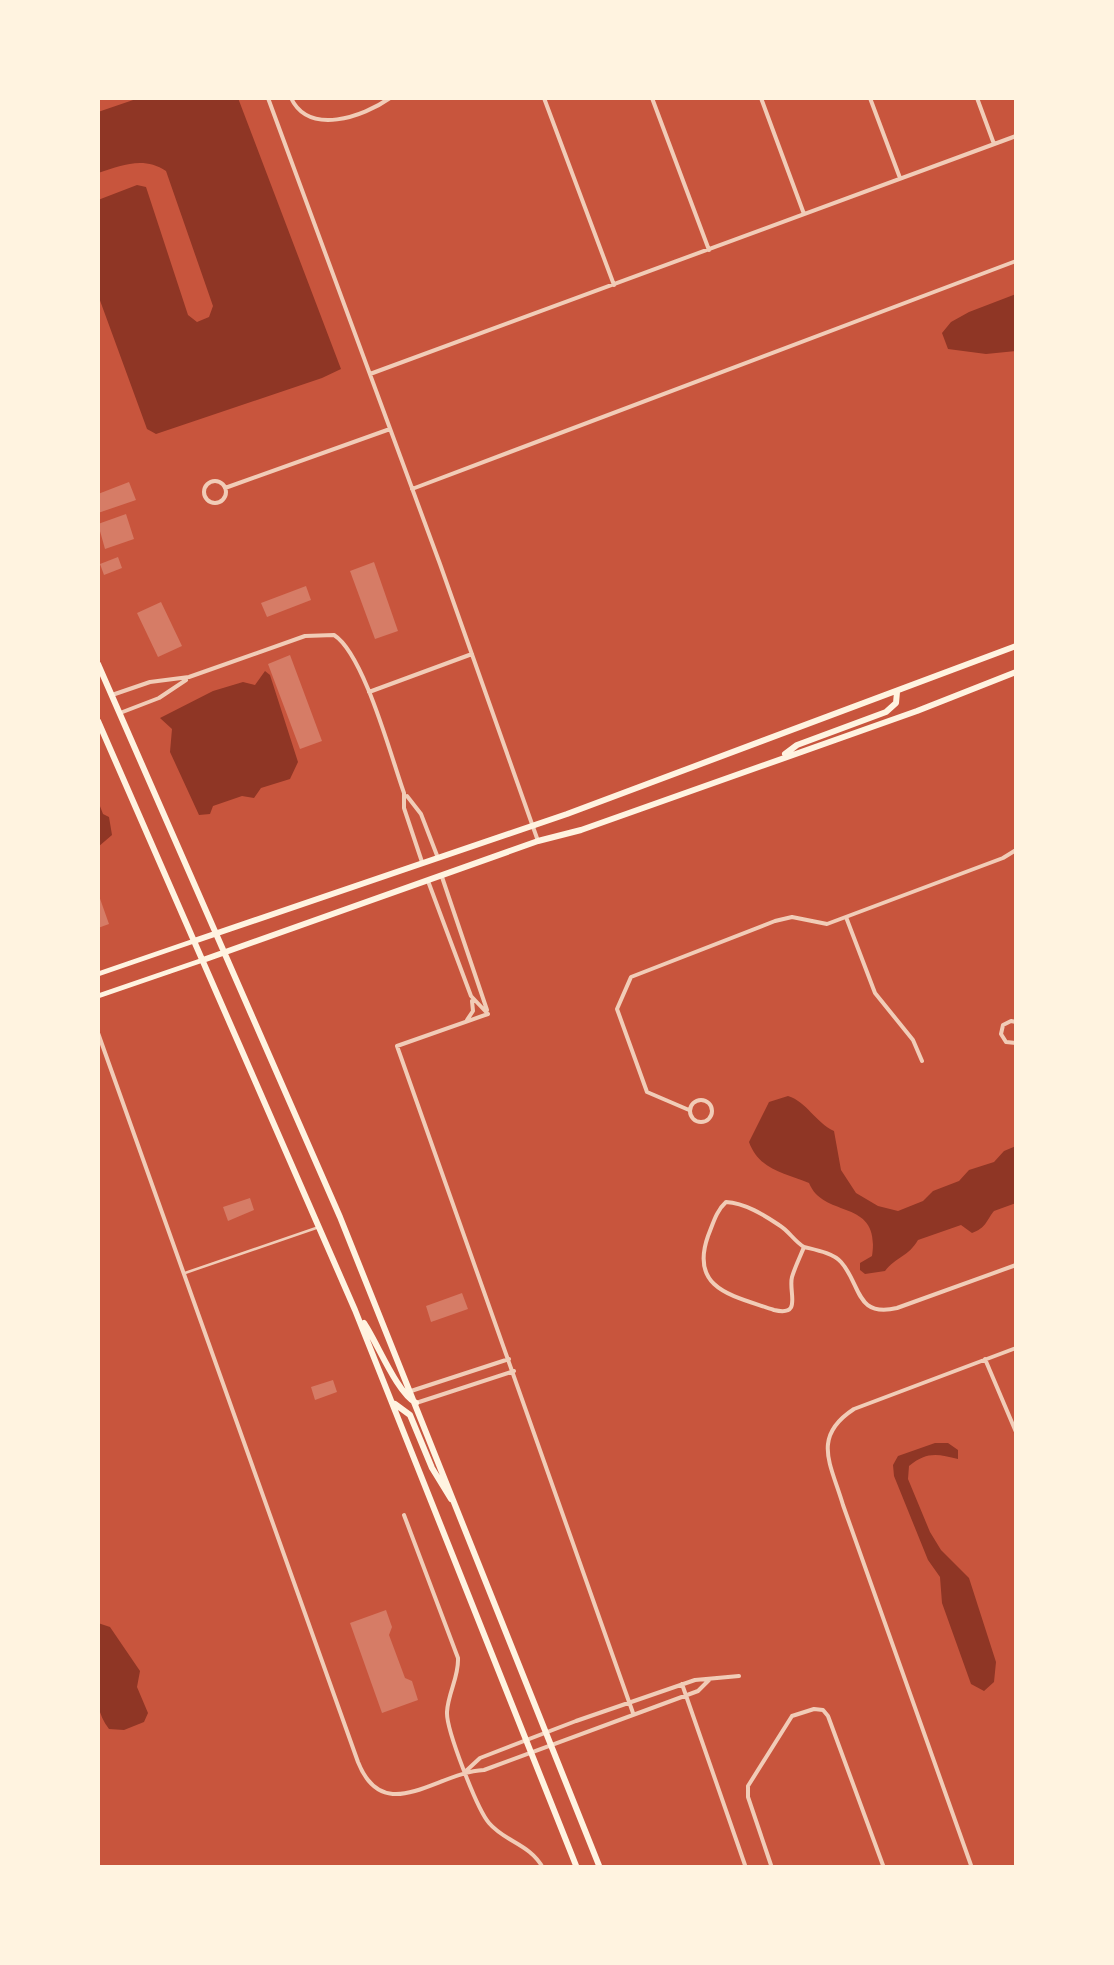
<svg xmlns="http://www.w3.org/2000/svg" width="1114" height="1965" font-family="Raleway,sans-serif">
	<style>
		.water { fill: #8f3625 }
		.building { fill: #d67c66 }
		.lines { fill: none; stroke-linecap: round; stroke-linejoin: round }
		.service { stroke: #f1ccb7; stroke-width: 2.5 }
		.minor { stroke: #f1ccb7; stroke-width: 4 }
		.secondary { stroke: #fff3e0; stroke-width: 5 }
		.primary { stroke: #fff3e0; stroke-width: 6 }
	</style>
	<rect width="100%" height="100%" fill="#c8553d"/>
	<!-- water -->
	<path class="water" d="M139 98H238L341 369 322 378 156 434 147 429 98 295V200L137 185 146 187 188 315 197 322 209 317 213 306 166 171C144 156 122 165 98 173V112Z
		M1016 294V351L986 354 948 349 942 333 951 322 969 312Z
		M265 671 270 675 298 762 290 779 261 788 254 798 242 796 213 806 210 814 199 815 170 752 172 729 160 718 213 691 243 682 255 685Z
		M98 801 103 814 109 817 112 835 98 847Z
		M788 1096C807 1102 815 1122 834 1131L841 1170 856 1193 878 1206 898 1211 923 1201 933 1191 959 1181 969 1170 994 1162 1004 1151 1016 1146V1203L994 1211C986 1221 986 1228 972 1233L961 1225 918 1240C909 1256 896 1257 885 1271L865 1274 860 1270V1263L872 1256C881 1197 824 1220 809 1183 785 1173 759 1170 749 1142L769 1102Z
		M935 1443H948L958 1450V1459C938 1454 927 1451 909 1466L908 1479 930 1532 941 1550 969 1578 996 1662 994 1682 984 1691 971 1684 942 1603 940 1577 928 1560 894 1476 893 1465 898 1456Z
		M98 1623 110 1627 140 1671 137 1687 148 1713 144 1722 124 1730 109 1729C88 1703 97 1655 98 1623Z"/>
	<!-- building -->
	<path class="building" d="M129 482 136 500 98 513V494Z
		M126 514 134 539 105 549 98 524Z
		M118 557 122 568 104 575 100 564Z
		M374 562 398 631 375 639 350 571Z
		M306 586 311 600 267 617 261 603Z
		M161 602 182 646 158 657 137 613Z
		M290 655 322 741 300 749 268 664Z
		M98 893 109 924 98 928Z
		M250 1198 254 1210 228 1221 223 1207Z
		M462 1293 468 1309 431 1322 426 1306Z
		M333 1380 337 1392 315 1400 311 1387Z
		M386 1610 392 1627 389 1635 405 1678 412 1681 418 1700 382 1713 350 1623Z"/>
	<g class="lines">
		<!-- service -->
		<path class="service" d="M185 1273 319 1227"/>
		<!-- minor -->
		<path class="minor" d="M268 98 440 564 538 841
			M291 98C309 136 363 117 390 98
			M544 98 614 285
			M652 98 709 250
			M761 98 804 214
			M870 98 900 178
			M977 98 994 144
			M370 374 1016 136
			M204 492a11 11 0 1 1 22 0a11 11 0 1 1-22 0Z
			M225 488 390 429
			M412 489 1016 261
			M369 692 472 654
			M112 695 150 682 189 677 305 636 334 635C364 654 391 757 404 793V808L422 862
			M120 713 159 698 186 680
			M407 796 421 814 438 858
			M442 877 487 1010
			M428 881 471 996 488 1014
			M846 917 875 993 913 1040 922 1061
			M488 1014 397 1046 633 1713
			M467 1020 473 1011 472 1001
			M1016 1022 1011 1021 1003 1025 1001 1034 1006 1042 1016 1043
			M98 1033 358 1762C384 1828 437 1772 484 1770L698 1691 709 1680
			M690 1111a11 11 0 1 1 22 0a11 11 0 1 1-22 0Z
			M689 1110 647 1092 617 1009 631 977 775 921 792 917 827 924 1003 858 1016 850
			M726 1202C745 1203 764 1215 779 1225 789 1231 794 1241 804 1247 800 1257 795 1267 792 1277 788 1292 803 1317 774 1310 734 1296 689 1290 708 1236 713 1224 716 1211 726 1202Z
			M804 1247C816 1250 833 1253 841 1262 861 1284 855 1318 897 1308L1016 1265
			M985 1359 1016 1432
			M411 1391 509 1359
			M416 1403 514 1371
			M404 1515 458 1658C459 1677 448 1693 447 1712 446 1729 477 1809 489 1823 505 1842 530 1844 543 1868
			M682 1684 746 1868
			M466 1771 480 1758 576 1721 695 1680 739 1676
			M772 1868 748 1797V1786L792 1716 814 1709 823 1710 828 1716 884 1868
			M972 1868 843 1505C831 1464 811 1437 854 1409L1016 1348"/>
		<!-- secondary -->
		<path class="secondary" d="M98 974 194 941
			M98 996 203 960"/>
		<!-- primary -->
		<path class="primary" d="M98 664 340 1217 600 1868
			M98 721 355 1310 577 1868
			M785 754 797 745 886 712 896 703 897 692
			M194 941 567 814 1016 646
			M203 960 538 841 581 830 917 711 1016 672
			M364 1323C378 1344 397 1393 416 1403
			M395 1404 410 1415 432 1468 451 1499"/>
	</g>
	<!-- border -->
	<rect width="1114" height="1965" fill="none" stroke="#fff3e0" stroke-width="200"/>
</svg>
